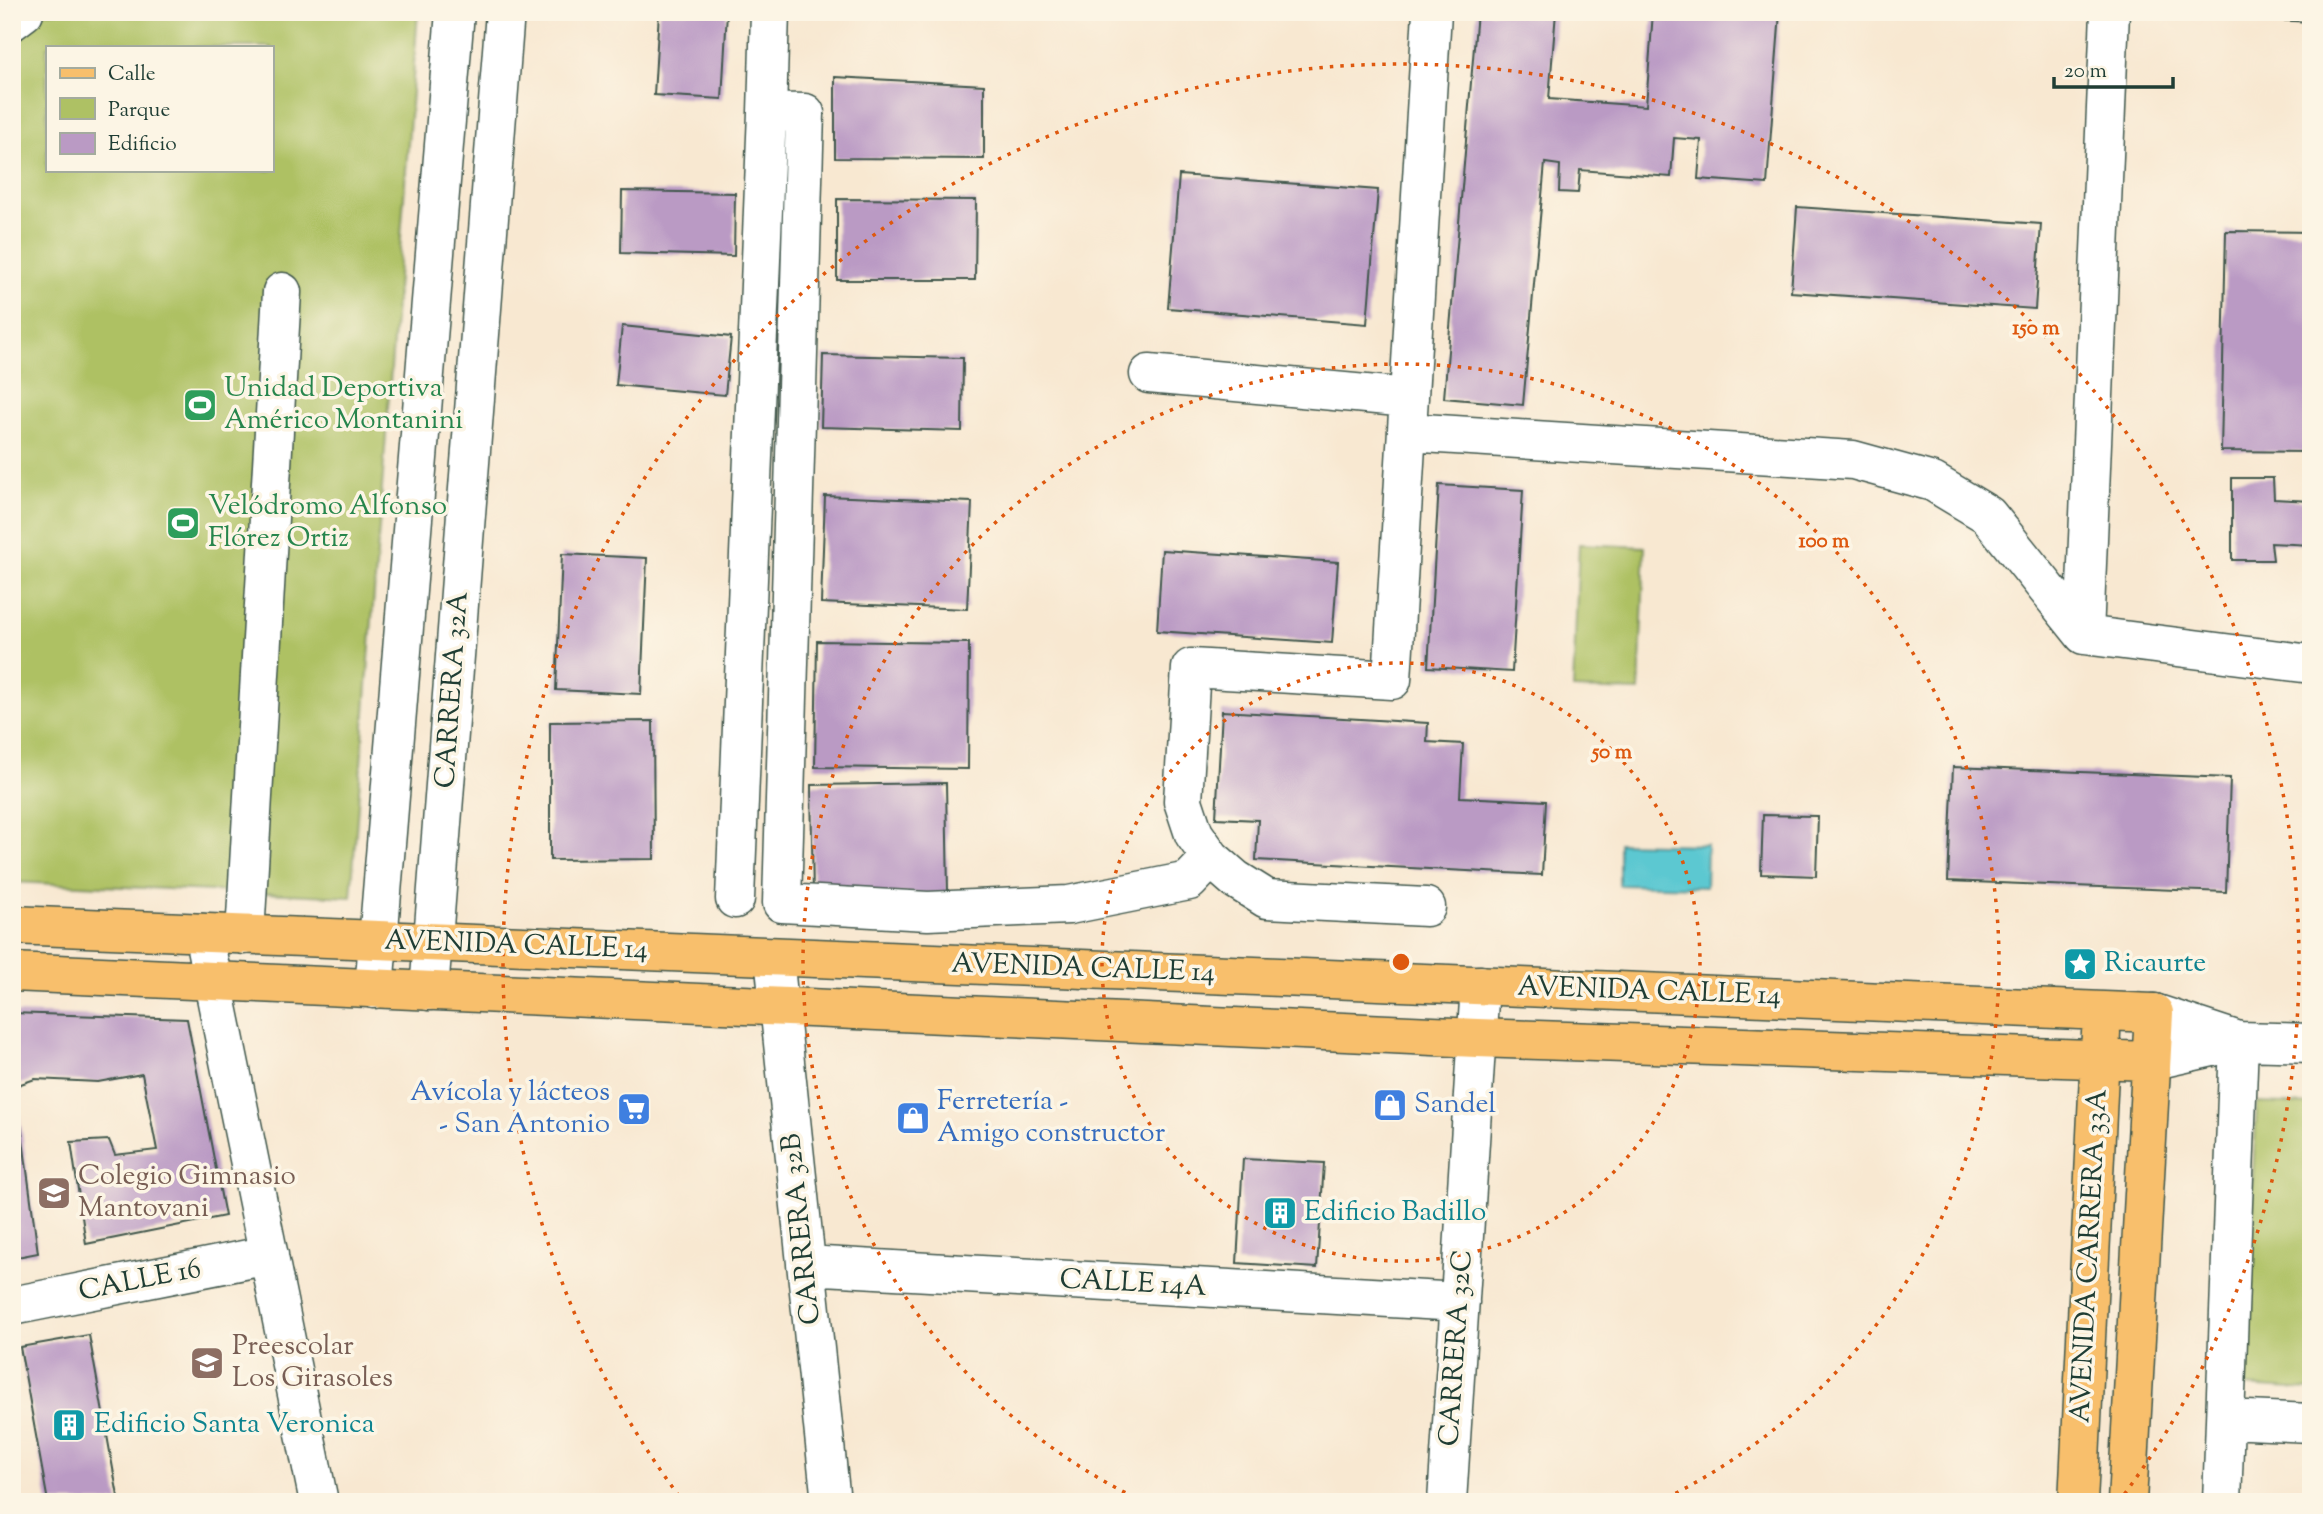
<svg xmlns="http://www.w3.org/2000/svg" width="2323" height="1514" font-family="'Sorts Mill Goudy',serif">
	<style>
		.green { fill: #aec164; stroke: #667f4c; stroke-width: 2; fill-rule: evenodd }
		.water { fill: #5bc8d1; stroke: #3d8282; stroke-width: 2 }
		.building { fill: #ba9ac4 }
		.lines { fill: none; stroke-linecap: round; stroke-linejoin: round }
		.minor-casing { stroke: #40574c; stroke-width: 41 }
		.major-casing { stroke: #40574c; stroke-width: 41 }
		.minor { stroke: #fff; stroke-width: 38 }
		.major { stroke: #f8bf6c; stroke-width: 38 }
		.ring { fill: none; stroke: #de580e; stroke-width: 3.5; stroke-dasharray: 3.5 7 }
		.labels { text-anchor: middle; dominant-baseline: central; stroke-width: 7; stroke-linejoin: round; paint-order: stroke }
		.leisure-label { font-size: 28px; fill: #27864d; stroke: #fcf5e5; text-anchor: start }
		.street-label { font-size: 28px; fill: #1f3d34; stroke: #fcf5e5 }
		.culture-label { font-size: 28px; fill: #0d838f; stroke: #fcf5e5; text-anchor: start }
		.shop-label { font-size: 28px; fill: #366cbe; stroke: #fcf5e5; text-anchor: start }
		.education-label { font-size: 28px; fill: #785e54; stroke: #fcf5e5; text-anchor: start }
		.centre { fill: #de580e; stroke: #fcf5e5; stroke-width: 3.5 }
		.ring-label { font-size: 21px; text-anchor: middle; font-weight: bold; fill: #de580e; stroke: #fcf5e5; stroke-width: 7; stroke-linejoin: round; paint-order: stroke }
	</style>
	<rect width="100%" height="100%" fill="#fcf5e5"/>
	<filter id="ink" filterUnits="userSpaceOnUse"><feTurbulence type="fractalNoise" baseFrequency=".0143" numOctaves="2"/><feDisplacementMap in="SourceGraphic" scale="14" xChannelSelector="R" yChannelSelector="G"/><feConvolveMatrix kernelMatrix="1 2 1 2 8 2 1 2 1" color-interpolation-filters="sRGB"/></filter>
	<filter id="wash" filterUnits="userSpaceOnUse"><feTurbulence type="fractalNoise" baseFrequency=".00686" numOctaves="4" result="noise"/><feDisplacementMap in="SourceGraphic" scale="28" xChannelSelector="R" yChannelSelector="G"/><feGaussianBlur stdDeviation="1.57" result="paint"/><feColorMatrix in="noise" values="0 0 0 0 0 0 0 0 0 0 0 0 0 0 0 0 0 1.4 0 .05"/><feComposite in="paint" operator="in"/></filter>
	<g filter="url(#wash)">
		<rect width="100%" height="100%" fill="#f8e8d1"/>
		<!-- green -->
		<path class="green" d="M12 12H418L351 897 12 882ZM47 47H271V170H47Z
			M1579 544 1645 547 1639 691 1573 689Z
			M2257 1103 2311 1105V1390L2241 1386Z"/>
		<!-- water -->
		<path class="water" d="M1619 843 1707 845 1706 887 1619 885Z"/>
		<g id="blocks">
			<!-- building -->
			<path class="building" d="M659 12H727L722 99 654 95Z
				M1477 12H1556L1549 99 1646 106 1653 12H1780L1767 184 1698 179 1701 140 1674 138 1671 177 1580 170 1578 193 1559 192 1560 165 1545 163 1523 405 1444 398Z
				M2201 12H2311V22L2200 16Z
				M835 77 984 85V159L835 158Z
				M1179 175 1378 190 1367 324 1168 308Z
				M622 191 735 193 734 256 621 253Z
				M837 199 976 200 975 280H837Z
				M1797 207 2041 224 2035 309 1791 292Z
				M2226 231 2311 232V452L2221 451Z
				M622 326 731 337 725 395 616 385Z
				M823 355 963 358 962 431 821 427Z
				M2232 478H2273L2274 499 2311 501V545L2271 543 2273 560H2232Z
				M1439 485 1523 490 1512 672 1428 667Z
				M825 496 972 502 967 609 821 603Z
				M1162 550 1338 562 1332 643 1157 631Z
				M562 554 647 558 641 694 556 690Z
				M817 641 969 643 968 769 815 767Z
				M1222 711 1428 723 1427 742 1463 744 1460 797 1546 801 1542 875 1256 860 1258 820 1216 818Z
				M653 721 654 859 550 860V722Z
				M1953 767 2230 778 2226 892 1948 881Z
				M946 783 948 893 813 896 811 785Z
				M1763 815 1818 816 1816 876 1761 874Z
				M12 1013 187 1019 225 1216 86 1244 71 1142 109 1140 115 1155 157 1150 142 1074 98 1082 35 1079 12 1087Z
				M19 1110 38 1253 12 1258V1111Z
				M1243 1159 1324 1163 1317 1268 1237 1263Z
				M2309 1287H2311V1313H2308Z
				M89 1335 119 1502H48L20 1347Z"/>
		</g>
	</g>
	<g filter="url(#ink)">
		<use href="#blocks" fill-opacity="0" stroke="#40574c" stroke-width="2"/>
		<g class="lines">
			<!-- minor casing -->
			<g class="minor-casing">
				<path id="minor" d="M770 12 767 112 805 113 782 903 928 911 1069 905 1189 881 1211 858
					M12 21 24 12
					M1149 374 1409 398
					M1407 432 1853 460 1933 482 1988 515 2084 635 2311 664
					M2084 635 2110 12
					M735 899 767 112
					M1426 907 1267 899 1235 879 1211 858 1194 834 1183 801 1191 668 1392 680 1432 12
					M203 933 319 1502
					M245 935 282 292
					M774 957 831 1502
					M374 989 455 12
					M429 991 505 12
					M2154 1013 2239 1041
					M2150 1061 2239 1041 2311 1043
					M806 1265 1460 1302
					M12 1306 269 1255
					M2226 1419 2311 1423
					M1447 1502 1480 985
					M2222 1502 2239 1041"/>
			</g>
			<!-- major casing -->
			<g class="major-casing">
				<path id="major" d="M12 925 2154 1013 2127 1502
					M12 972 1477 1038 2150 1061
					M2078 1502 2101 1033"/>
			</g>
			<!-- minor -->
			<use href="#minor" class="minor"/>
			<!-- major -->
			<use href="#major" class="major"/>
		</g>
	</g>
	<!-- distance rings -->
	<g class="ring">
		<circle cx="1401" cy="962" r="299"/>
		<path d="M1144 1502A598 598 0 1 1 1658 1502"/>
		<path d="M679 1496A898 898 0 1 1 2123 1496"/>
	</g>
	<!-- icons -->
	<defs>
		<g id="stadium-square" transform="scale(1.75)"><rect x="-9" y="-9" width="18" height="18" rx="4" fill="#2e9e5b" stroke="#fcf5e5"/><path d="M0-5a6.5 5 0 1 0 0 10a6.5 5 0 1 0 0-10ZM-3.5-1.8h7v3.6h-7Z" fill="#fff"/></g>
		<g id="sight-square" transform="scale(1.75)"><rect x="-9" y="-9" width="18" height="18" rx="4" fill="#0f9aa8" stroke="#fcf5e5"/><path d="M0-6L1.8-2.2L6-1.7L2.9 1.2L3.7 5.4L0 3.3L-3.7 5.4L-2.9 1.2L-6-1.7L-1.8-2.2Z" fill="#fff"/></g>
		<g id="shop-square" transform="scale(1.75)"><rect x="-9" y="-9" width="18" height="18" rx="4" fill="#3f7fe0" stroke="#fcf5e5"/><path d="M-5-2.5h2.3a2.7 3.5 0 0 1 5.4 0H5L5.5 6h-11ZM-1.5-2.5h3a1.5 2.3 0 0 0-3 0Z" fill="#fff"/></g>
		<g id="supermarket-square" transform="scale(1.75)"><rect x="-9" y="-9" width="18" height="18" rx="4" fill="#3f7fe0" stroke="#fcf5e5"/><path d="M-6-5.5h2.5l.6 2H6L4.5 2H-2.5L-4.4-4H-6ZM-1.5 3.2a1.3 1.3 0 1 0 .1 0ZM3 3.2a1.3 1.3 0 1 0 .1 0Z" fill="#fff"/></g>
		<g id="school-square" transform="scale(1.75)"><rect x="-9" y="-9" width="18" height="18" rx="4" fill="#8d6e63" stroke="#fcf5e5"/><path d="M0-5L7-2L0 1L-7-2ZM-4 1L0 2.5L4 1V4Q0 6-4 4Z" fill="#fff"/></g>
		<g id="building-square" transform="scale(1.75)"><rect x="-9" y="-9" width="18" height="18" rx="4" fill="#0f9aa8" stroke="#fcf5e5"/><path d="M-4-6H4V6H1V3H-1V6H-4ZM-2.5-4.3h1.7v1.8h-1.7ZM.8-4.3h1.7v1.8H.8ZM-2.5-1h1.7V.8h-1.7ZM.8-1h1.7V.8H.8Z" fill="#fff"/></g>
	</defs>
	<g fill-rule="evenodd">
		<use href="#stadium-square" x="200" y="405"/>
		<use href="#stadium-square" x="183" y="523"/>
		<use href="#sight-square" x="2080" y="964"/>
		<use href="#shop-square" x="1390" y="1105"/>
		<use href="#supermarket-square" x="634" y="1109"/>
		<use href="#shop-square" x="913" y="1118"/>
		<use href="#school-square" x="54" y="1193"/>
		<use href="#building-square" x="1280" y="1213"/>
		<use href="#school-square" x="207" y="1363"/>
		<use href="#building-square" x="69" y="1425"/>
	</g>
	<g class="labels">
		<!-- leisure labels -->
		<g class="leisure-label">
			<text x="224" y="389">Unidad Deportiva<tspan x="224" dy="32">Américo Montanini</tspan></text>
			<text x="208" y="507">Velódromo Alfonso<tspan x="208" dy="32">Flórez Ortiz</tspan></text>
		</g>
		<!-- street labels -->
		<g class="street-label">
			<text transform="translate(453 690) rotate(-86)">CARRERA 32A</text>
			<text transform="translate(516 946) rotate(2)">AVENIDA CALLE 14</text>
			<text transform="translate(1083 969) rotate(2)">AVENIDA CALLE 14</text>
			<text transform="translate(1649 992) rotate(2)">AVENIDA CALLE 14</text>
			<text transform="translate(802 1229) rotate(-96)">CARRERA 32B</text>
			<text transform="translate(2090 1256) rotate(-87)">AVENIDA CARRERA 33A</text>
			<text transform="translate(140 1281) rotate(-11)">CALLE 16</text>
			<text transform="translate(1133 1284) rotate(3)">CALLE 14A</text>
			<text transform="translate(1457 1348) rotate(-86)">CARRERA 32C</text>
		</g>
		<!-- culture labels -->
		<g class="culture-label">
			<text x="2104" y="964">Ricaurte</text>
			<text x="1304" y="1213">Edificio Badillo</text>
			<text x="94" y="1425">Edificio Santa Veronica</text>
		</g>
		<!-- shop labels -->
		<g class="shop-label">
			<text x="610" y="1093" text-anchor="end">Avícola y lácteos<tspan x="610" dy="32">- San Antonio</tspan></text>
			<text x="937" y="1102">Ferretería -<tspan x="937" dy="32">Amigo constructor</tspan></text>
			<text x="1414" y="1105">Sandel</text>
		</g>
		<!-- education labels -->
		<g class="education-label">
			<text x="78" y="1177">Colegio Gimnasio<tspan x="78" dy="32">Mantovani</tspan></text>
			<text x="232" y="1347">Preescolar<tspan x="232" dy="32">Los Girasoles</tspan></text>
		</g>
	</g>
	<circle cx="1401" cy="962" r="10" class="centre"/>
	<g class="ring-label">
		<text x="2036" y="334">150 m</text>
		<text x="1824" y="547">100 m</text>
		<text x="1612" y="758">50 m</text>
	</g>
	<!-- margin -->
	<rect width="2323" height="1514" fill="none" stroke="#fcf5e5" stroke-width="42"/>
	<!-- legend -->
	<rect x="46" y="46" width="228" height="126" fill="#fcf5e5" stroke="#a4ab9e" stroke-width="2"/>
	<rect x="60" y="68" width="35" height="10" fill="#f8bf6c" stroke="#a4ab9e" stroke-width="2"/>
	<text x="108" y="80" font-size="21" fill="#1f3d34">Calle</text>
	<rect x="60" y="98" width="35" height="21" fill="#aec164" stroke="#a4ab9e" stroke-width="2"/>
	<text x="108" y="116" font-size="21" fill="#1f3d34">Parque</text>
	<rect x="60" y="133" width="35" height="21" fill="#ba9ac4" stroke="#a4ab9e" stroke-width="2"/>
	<text x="108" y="150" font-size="21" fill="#1f3d34">Edificio</text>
	<!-- scale -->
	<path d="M2054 77v10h119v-10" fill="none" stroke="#1f3d34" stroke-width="3.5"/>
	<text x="2064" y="77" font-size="21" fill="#1f3d34" stroke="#fcf5e5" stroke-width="5" paint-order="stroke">20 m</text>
</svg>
